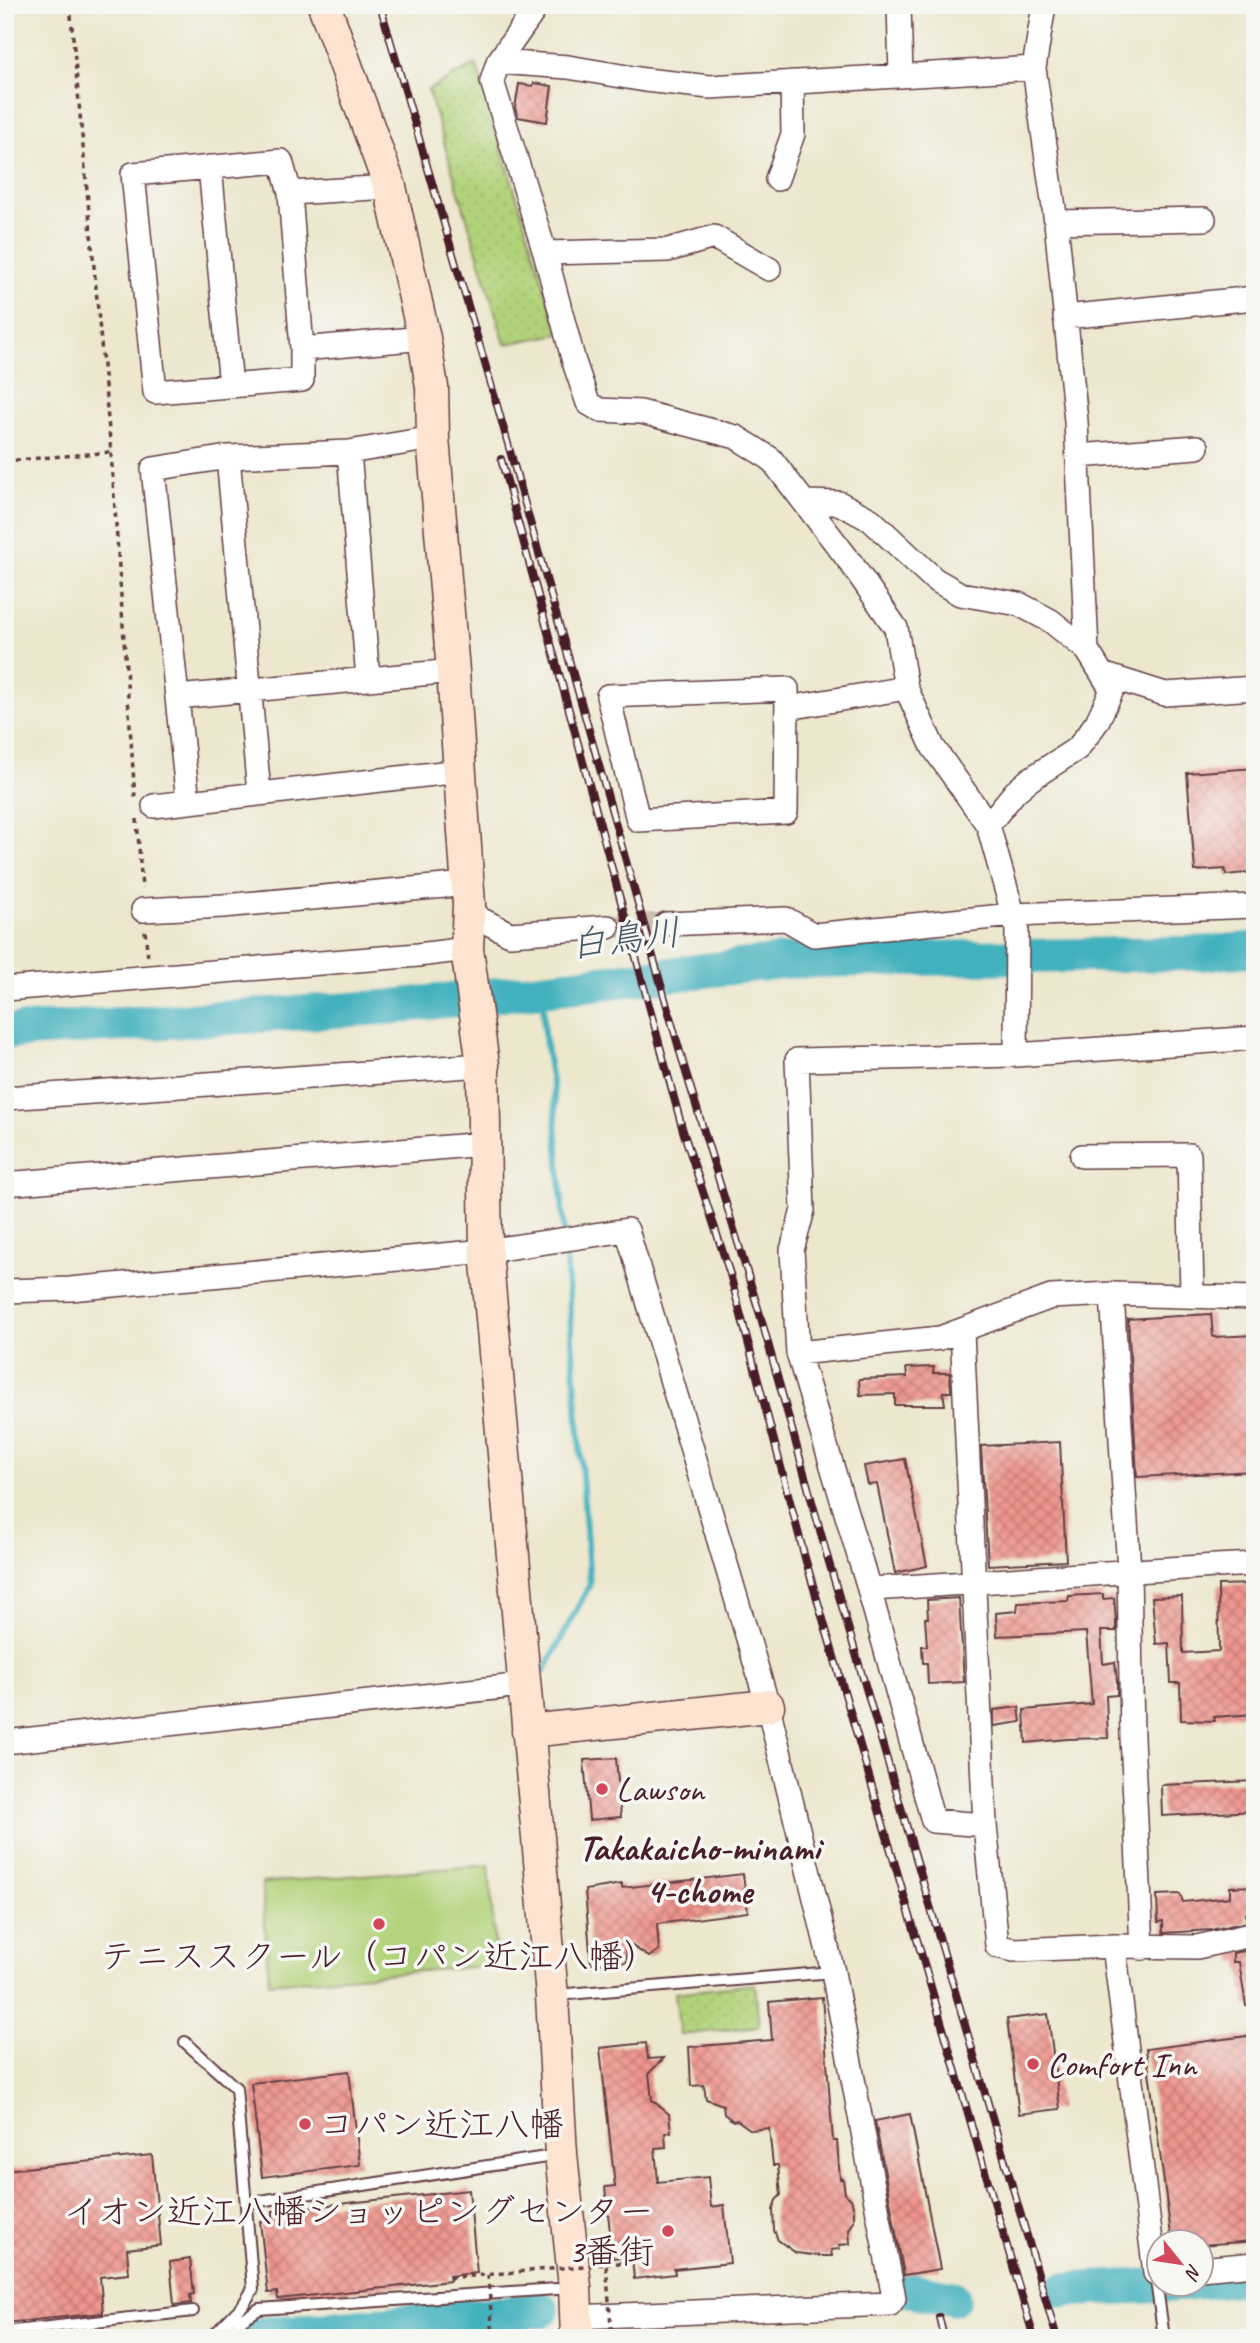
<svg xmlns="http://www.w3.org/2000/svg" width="1260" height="2343" font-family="Caveat,'Klee One',sans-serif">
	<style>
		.grass { fill: url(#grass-dots); stroke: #7e7952; stroke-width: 2 }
		.garden { fill: #b2d37a; stroke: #7e7952; stroke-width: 2 }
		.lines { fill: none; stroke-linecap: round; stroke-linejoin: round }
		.stream { stroke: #42b1be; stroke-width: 6 }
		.river { stroke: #42b1be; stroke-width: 35 }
		.building { fill: url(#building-cross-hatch) }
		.street-tunnel { stroke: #ccbfad; stroke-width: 23; stroke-dasharray: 23 11; stroke-linecap: butt }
		.lane-casing { stroke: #623d43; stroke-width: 14 }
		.street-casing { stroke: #623d43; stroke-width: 26 }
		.secondary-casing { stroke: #623d43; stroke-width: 35 }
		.path { stroke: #623d43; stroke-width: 3.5; stroke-dasharray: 5 5; stroke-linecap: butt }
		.lane { stroke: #fff; stroke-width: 10 }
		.street { stroke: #fff; stroke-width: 23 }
		.secondary { stroke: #fde4d0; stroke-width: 32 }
		.rail-casing { stroke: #4a1f2b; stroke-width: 8 }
		.rail { stroke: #f6f6f2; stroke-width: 5; stroke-dasharray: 16; stroke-linecap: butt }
		.path-bridge { stroke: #623d43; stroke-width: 3.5; stroke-dasharray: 5 5; stroke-linecap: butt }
		.poi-dot { fill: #d1495b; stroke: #f6f6f2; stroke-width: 2.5 }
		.labels { text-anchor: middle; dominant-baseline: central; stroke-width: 7; stroke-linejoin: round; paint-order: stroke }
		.poi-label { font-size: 35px; fill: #4a1f2b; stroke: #f6f6f2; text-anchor: start }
		.water-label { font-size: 37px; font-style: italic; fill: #475966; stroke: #f6f6f2 }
		.neighbourhood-label { font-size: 37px; font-weight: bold; fill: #4a1f2b; stroke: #f6f6f2 }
	</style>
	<defs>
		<pattern id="grass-dots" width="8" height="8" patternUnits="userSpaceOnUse" patternTransform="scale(1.75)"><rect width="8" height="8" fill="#b2d37a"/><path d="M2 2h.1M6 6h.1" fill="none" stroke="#9bb56a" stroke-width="1.8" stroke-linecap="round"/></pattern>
		<pattern id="building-cross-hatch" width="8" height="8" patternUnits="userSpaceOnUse" patternTransform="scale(1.75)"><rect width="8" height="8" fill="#ee958d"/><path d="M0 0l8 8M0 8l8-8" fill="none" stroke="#c37973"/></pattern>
	</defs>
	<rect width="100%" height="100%" fill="#f6f6f2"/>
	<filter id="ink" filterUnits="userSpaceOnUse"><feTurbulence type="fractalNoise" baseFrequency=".0143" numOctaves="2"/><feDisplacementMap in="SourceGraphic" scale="14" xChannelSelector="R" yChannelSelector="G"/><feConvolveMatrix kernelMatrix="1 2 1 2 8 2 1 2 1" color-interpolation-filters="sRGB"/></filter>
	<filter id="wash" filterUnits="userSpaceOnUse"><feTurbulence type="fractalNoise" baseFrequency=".00686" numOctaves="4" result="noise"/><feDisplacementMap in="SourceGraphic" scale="28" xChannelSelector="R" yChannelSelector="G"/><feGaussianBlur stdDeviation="1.57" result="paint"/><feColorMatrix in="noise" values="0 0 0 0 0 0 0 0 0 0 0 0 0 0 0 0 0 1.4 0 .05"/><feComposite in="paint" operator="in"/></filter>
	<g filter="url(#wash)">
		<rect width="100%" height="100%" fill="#ece7cd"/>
		<!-- grass -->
		<path class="grass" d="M476 64 559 334 505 344 428 90Z
			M755 1984 759 2026 680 2035 675 1993Z"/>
		<!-- garden -->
		<path class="garden" d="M489 1865 496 1965 269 1983 262 1883Z"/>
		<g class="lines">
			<!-- stream -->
			<path class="stream" d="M543 990 544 1033 554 1095 590 1584 545 1670"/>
			<!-- river -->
			<path class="river" d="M5 1032 390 1007 787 961 1206 953 1255 949
				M1200 2282 1255 2277
				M904 2289 953 2298
				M1062 2290 1188 2284
				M246 2336 542 2310"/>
		</g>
		<g id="blocks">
			<!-- building -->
			<path class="building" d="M534 83 552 86 547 122 518 117 515 108 519 84 533 86Z
				M1255 768V872L1226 875 1225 869 1195 871 1187 773Z
				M1211 1314 1213 1337 1255 1335V1471L1137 1477 1128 1319Z
				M934 1367 933 1373H950L951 1392H943L945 1405H895V1394L860 1395 859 1379 907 1377 906 1368Z
				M1060 1442 1066 1561 988 1565 981 1446Z
				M905 1459 927 1566 895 1573 877 1484 868 1485 864 1466Z
				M1255 1584V1714L1214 1717 1215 1721 1181 1720 1180 1683H1171L1169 1643 1156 1644 1152 1597 1182 1596 1183 1653 1219 1651 1218 1585Z
				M1103 1594V1599L1114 1598 1116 1620V1631H1101L1103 1664 1115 1662 1117 1682V1695L1106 1696 1108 1738 1067 1739 1026 1743 1024 1710 1092 1704 1086 1632 997 1636 996 1613 1017 1611 1018 1603 1068 1601 1069 1596Z
				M959 1598 964 1682 928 1684 927 1663H923L922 1646H927L925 1618H928L927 1600Z
				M1019 1707 1021 1722 994 1726V1710Z
				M616 1758 621 1817 589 1820 584 1760Z
				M1255 1781V1811L1162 1816 1161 1785Z
				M743 1874 748 1912 657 1924 659 1950 649 1957 626 1942 627 1962 591 1964 585 1890 622 1884V1888Z
				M1255 1886V1904H1251L1253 1915 1245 1914 1247 1922 1211 1930 1163 1933V1921L1158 1922 1157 1895 1180 1894 1183 1902 1230 1897V1887Z
				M1255 1949V2005L1246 2006 1239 1962H1233V1953Z
				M822 1997 833 2141H837L840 2179H843L845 2194 851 2199 854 2209V2221L849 2230 850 2244 839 2245 840 2249 831 2250 832 2256H821L796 2253 778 2240 774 2230 773 2210 776 2200 781 2195 778 2165H773L769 2128 751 2130 737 2120 733 2121 724 2114 723 2105 706 2099 704 2085 691 2086 689 2047 772 2040 769 2002Z
				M1048 2014 1060 2109 1019 2114 1007 2019Z
				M1255 2035V2241L1200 2245V2242H1172L1146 2049Z
				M646 2043 648 2059 664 2058 649 2073 652 2100 669 2114 671 2132 665 2133 666 2147 655 2148 658 2182 708 2177 711 2207 724 2205 730 2263 674 2269 675 2274 634 2279 632 2256 613 2258 605 2187 615 2186 600 2048Z
				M349 2071 360 2165 262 2177 251 2083Z
				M910 2114 940 2269 904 2275 875 2121Z
				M152 2155 161 2245 127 2249 129 2274 100 2277 103 2313 5 2323V2170Z
				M469 2190 477 2273 449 2276 450 2281 278 2299 277 2292 268 2293 260 2221 273 2220V2211Z
				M190 2259 194 2294 190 2295 191 2303 174 2305 170 2262Z"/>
		</g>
	</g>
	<g filter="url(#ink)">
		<use href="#blocks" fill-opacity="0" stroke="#623d43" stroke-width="2"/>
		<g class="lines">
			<!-- street-tunnel -->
			<path class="street-tunnel" d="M608 927 666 924"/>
			<!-- lane casing -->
			<g class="lane-casing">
				<path id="lane" d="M556 1995 833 1972
					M185 2042 236 2088 253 2289 243 2305 211 2338
					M247 2203 559 2155
					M1155 2273 1164 2338
					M5 2332 193 2311
					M226 2338 243 2319 259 2309 572 2288"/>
			</g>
			<!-- street casing -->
			<g class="street-casing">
				<path id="street" d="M538 5 498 62 492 81 545 253 574 362 588 403 600 410 641 412 736 437 771 459 851 563 896 628 906 688 933 747 988 825
					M899 5 901 76
					M498 62 568 67 645 80 710 87 1034 68
					M281 161 290 193 302 349V380L155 392 133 174Z
					M210 167 231 386
					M777 179 793 134 792 82
					M290 193 390 187
					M1056 222 1204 219
					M545 253 668 250 714 237 769 269
					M1065 317 1255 298
					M302 349 424 338
					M349 452 368 679
					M1078 456 1197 447
					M228 457 259 793
					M805 502 839 503 871 520 934 579 960 594 1019 604 1051 621 1087 650
					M1102 674 1165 694 1255 688
					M787 689 786 812 638 820 608 696Z
					M177 697 453 671
					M788 708 906 688
					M188 802 153 469 228 457 349 452 433 438
					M154 806 460 771
					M469 905 480 919 510 934 608 927
					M143 910 223 906 467 884
					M666 924 786 919 814 935 1013 915 1255 906
					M5 989 418 955 467 949
					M1016 1055 1017 928 988 825 1015 792 1029 780 1078 748 1097 722 1112 690 1087 650 1076 421 1056 222 1034 68 1044 5
					M5 1098 483 1065
					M1082 1156 1189 1155 1192 1296
					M5 1184 484 1144
					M5 1291 70 1289 486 1251 627 1230 768 1706 833 1972 894 2298 890 2304 575 2317
					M1112 1294 1129 1570 1132 1737 1142 1948
					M962 1331 985 1825 997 1946 1014 1950 1114 1946 1197 1947 1255 1934
					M798 1353 940 1338 1051 1297 1112 1294 1255 1298
					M869 1589C998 1582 1126 1570 1255 1564
					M5 1742 523 1685
					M985 1825 933 1821 869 1589 798 1353 792 1250 803 1210 797 1060 1016 1055 1255 1038
					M1114 1946 1155 2273 1158 2272
					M1200 2269 1255 2264"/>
			</g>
			<!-- secondary casing -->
			<g class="secondary-casing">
				<path id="secondary" d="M324 5 390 187 424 338 432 387 433 438 453 671 469 905 467 949 483 1065 486 1251 552 1996 561 2154 575 2287 577 2338
					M528 1731 768 1706"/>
			</g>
			<!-- path -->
			<path class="path" d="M70 5 111 452 135 798
				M5 461 111 452
				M137 819 142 889
				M145 931 148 958
				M606 2264 632 2262"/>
			<!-- lane -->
			<use href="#lane" class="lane"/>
			<!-- street -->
			<use href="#street" class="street"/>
			<!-- secondary -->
			<use href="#secondary" class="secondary"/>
			<!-- rail casing -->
			<g class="rail-casing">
				<path id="rail" d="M380 5 493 391 684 1066 761 1318 828 1559 1057 2338
					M501 459 683 1131 730 1274 805 1558 1034 2338
					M939 2317 944 2338"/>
			</g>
			<!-- rail -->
			<use href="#rail" class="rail"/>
			<!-- path-bridge -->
			<path class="path-bridge" d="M488 2275 493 2338
				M449 2278 606 2264 612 2338"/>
		</g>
	</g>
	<!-- markers -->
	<g class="poi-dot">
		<circle cx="602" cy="1789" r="7"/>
		<circle cx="379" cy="1924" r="7"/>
		<circle cx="1033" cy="2064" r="7"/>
		<circle cx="305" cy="2124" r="7"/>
		<circle cx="668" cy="2231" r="7"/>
	</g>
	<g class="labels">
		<!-- poi labels -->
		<g class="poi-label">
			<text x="616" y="1789">Lawson</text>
			<text x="379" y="1956" text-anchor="middle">テニススクール（コパン近江八幡）</text>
			<text x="1047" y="2064">Comfort Inn</text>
			<text x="319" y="2124">コパン近江八幡</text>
			<text x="654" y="2211" text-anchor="end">イオン近江八幡ショッピングセンター<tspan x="654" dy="40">3番街</tspan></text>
		</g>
		<!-- water labels -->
		<g class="water-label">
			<text transform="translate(625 938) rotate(-7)">白鳥川</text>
		</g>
		<!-- neighbourhood labels -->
		<g class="neighbourhood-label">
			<text x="699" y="1847">Takakaicho-minami<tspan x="699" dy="43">4-chome</tspan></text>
		</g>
	</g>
	<!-- margin -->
	<rect width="1260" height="2343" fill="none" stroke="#f6f6f2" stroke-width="28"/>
	<!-- north arrow -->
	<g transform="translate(1180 2263) rotate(120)"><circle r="33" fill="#f6f6f2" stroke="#b1a0a2" stroke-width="2"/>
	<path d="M0-5L12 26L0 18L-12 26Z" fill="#d1495b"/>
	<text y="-10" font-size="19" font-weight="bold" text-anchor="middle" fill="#4a1f2b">N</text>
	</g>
</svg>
